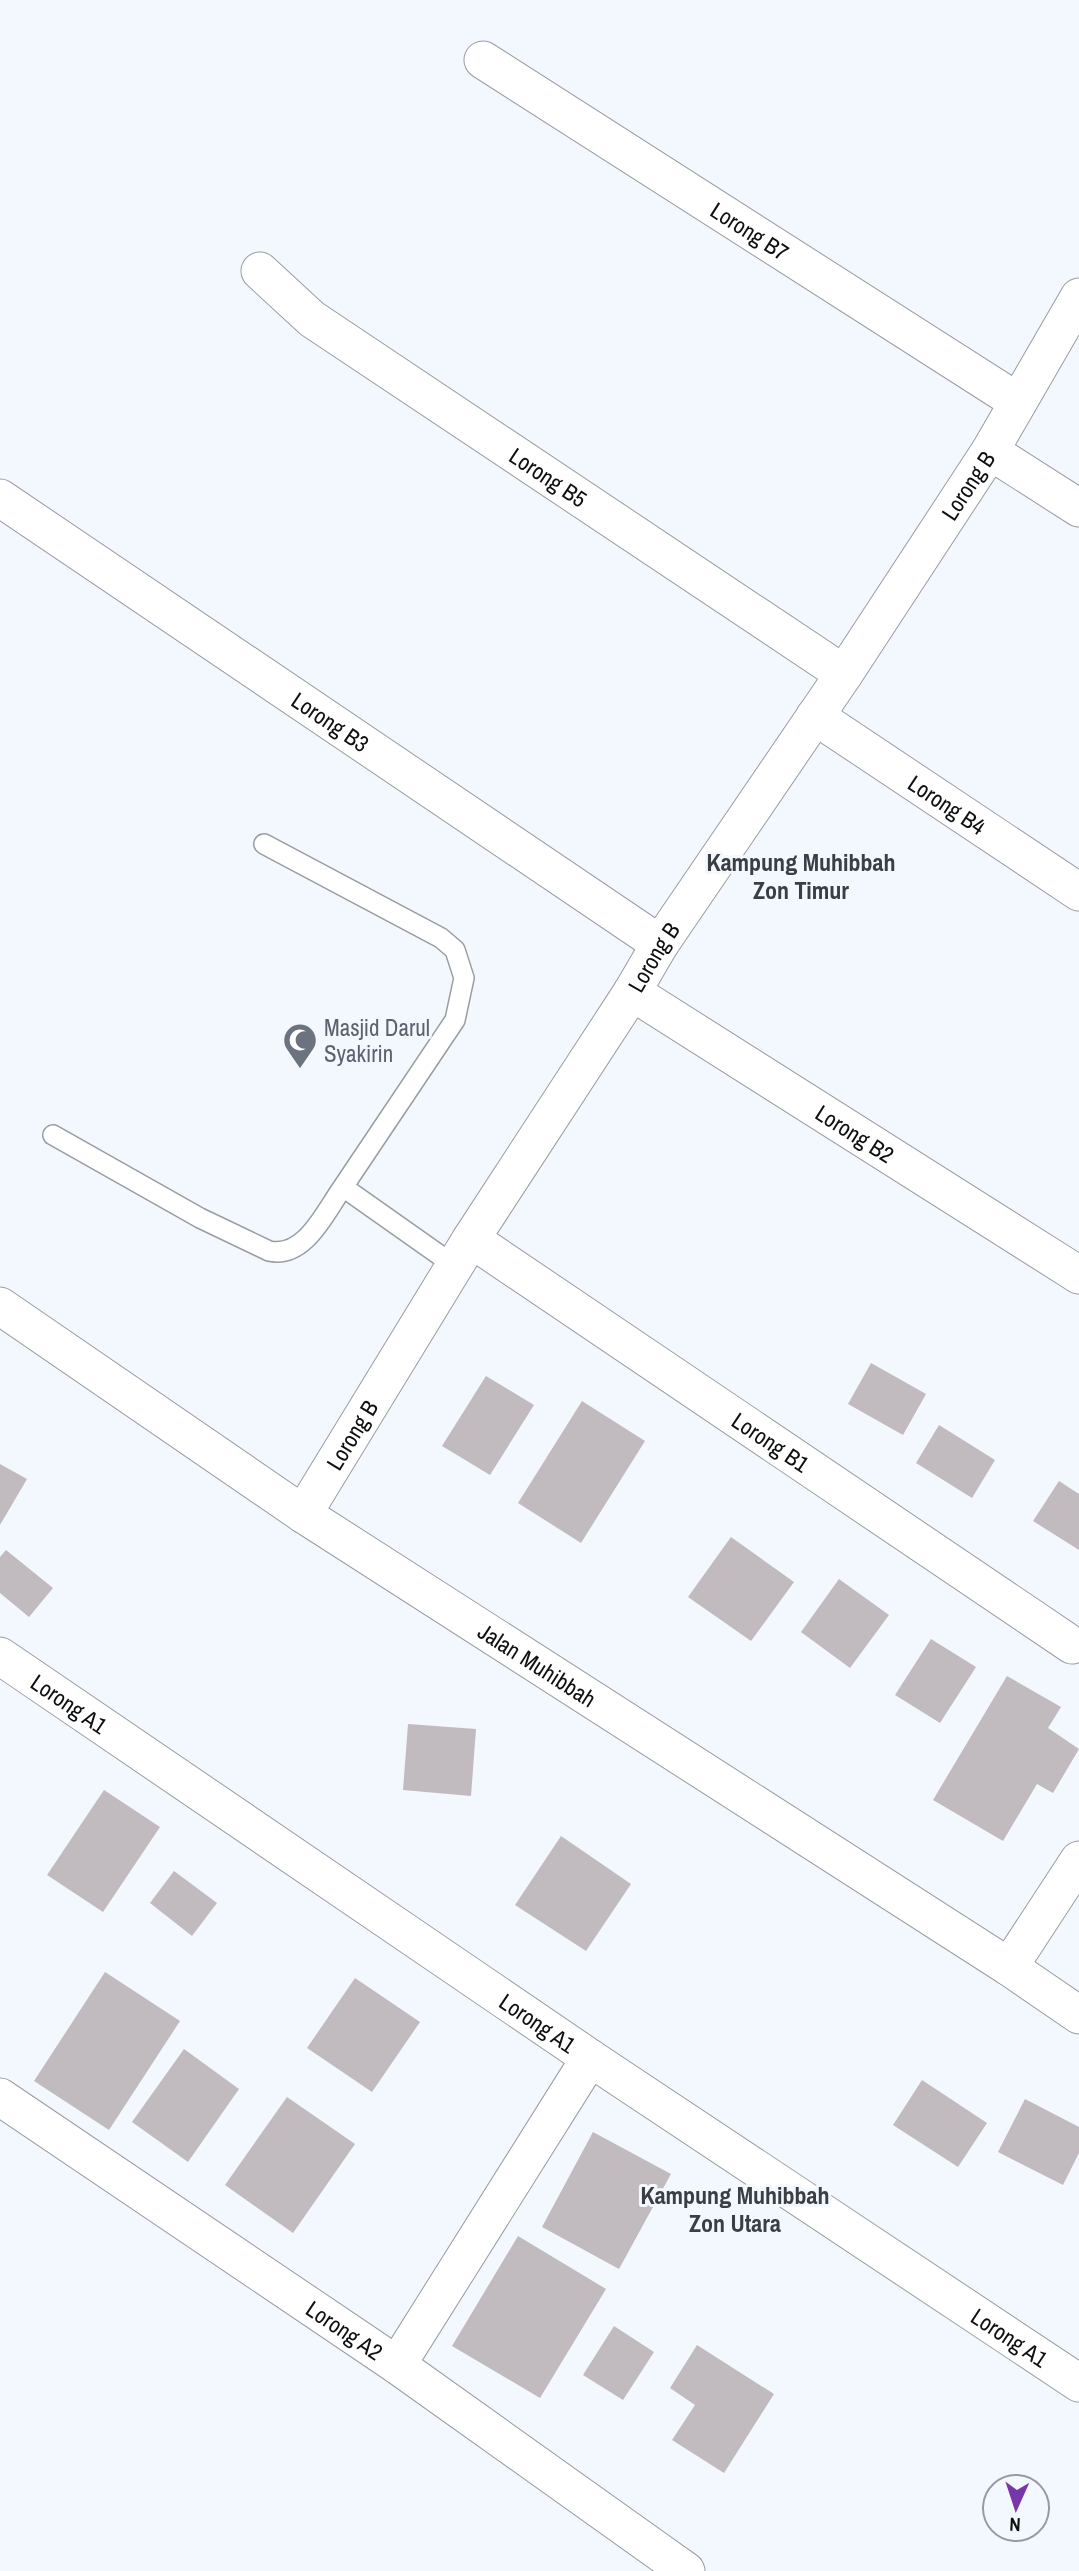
<svg xmlns="http://www.w3.org/2000/svg" width="1079" height="2571" font-family="'Archivo Narrow',sans-serif">
	<style>
		.building { fill: #c1babe }
		.lines { fill: none; stroke-linecap: round; stroke-linejoin: round }
		.lane-casing { stroke: #989da2; stroke-width: 22 }
		.street-casing { stroke: #989da2; stroke-width: 39 }
		.lane { stroke: #fff; stroke-width: 19 }
		.street { stroke: #fff; stroke-width: 37 }
		.labels { text-anchor: middle; dominant-baseline: central; stroke-width: 6; stroke-linejoin: round; paint-order: stroke }
		.street-label { font-size: 23px; fill: #0d0f11; stroke: #f3f8fe }
		.worship-label { font-size: 23px; fill: #5b616d; stroke: #f3f8fe; text-anchor: start }
		.neighbourhood-label { font-size: 24px; font-weight: bold; fill: #3b3f44; stroke: #f3f8fe }
	</style>
	<rect width="100%" height="100%" fill="#f3f8fe"/>
	<!-- building -->
	<path class="building" d="M871 1363 926 1394 903 1435 848 1404Z
		M486 1376 534 1405 490 1475 442 1446Z
		M582 1401 645 1441 581 1543 518 1503Z
		M939 1425 995 1460 972 1498 916 1463Z
		M0 1464 27 1479 0 1525Z
		M1059 1481 1079 1494V1550L1033 1521Z
		M731 1537 794 1582 751 1641 688 1597Z
		M6 1550 53 1588 29 1617 0 1593V1557Z
		M839 1579 889 1615 850 1668 801 1632Z
		M931 1639 976 1667 940 1723 895 1695Z
		M1007 1676 1061 1707 1048 1728 1079 1749 1053 1793 1037 1784 1003 1841 933 1800Z
		M408 1724 476 1729 471 1796 403 1790Z
		M104 1790 160 1827 103 1912 47 1875Z
		M561 1836 631 1884 586 1951 515 1905Z
		M174 1871 217 1903 192 1936 150 1903Z
		M105 1972 180 2021 109 2130 34 2081Z
		M355 1978 420 2022 372 2092 307 2048Z
		M184 2049 239 2089 188 2162 132 2122Z
		M922 2080 987 2123 958 2167 893 2125Z
		M287 2097 355 2144 293 2233 225 2185Z
		M1025 2099 1079 2127V2153L1063 2185 998 2152Z
		M593 2132 671 2174 619 2269 542 2227Z
		M518 2236 606 2289 540 2398 452 2346Z
		M614 2326 654 2352 623 2400 583 2375Z
		M697 2345 774 2394 724 2473 672 2440 695 2405 670 2388Z"/>
	<g class="lines">
		<!-- lane casing -->
		<g class="lane-casing">
			<path id="lane" d="M264 844 441 938 455 950 464 978 455 1020 343 1187
				M53 1135 200 1218 269 1251C305 1259 325 1212 343 1187L455 1266"/>
		</g>
		<!-- street casing -->
		<g class="street-casing">
			<g id="street">
				<path id="s1" d="M483 60 1018 402"/>
				<path id="s2" d="M260 271 312 319 844 674"/>
				<path d="M990 451 1079 508"/>
				<path id="s3" d="M0 498 660 944"/>
				<path id="s4" d="M815 716 1079 892"/>
				<path id="s5" d="M632 992 1079 1275"/>
				<path id="s6" d="M471 1239 1072 1645"/>
				<path id="s7" d="M0 1306 303 1514 1009 1967 1079 2015"/>
				<path id="s8" d="M303 1514 471 1239 632 992 660 944 844 674 990 451 1079 297"/>
				<path id="s9" d="M0 1656 590 2058 1079 2383"/>
				<path d="M1009 1967 1079 1860"/>
				<path id="s10" d="M0 2097 397 2365 686 2571"/>
				<path d="M397 2365 590 2058"/>
			</g>
		</g>
		<!-- lane -->
		<use href="#lane" class="lane"/>
		<!-- street -->
		<use href="#street" class="street"/>
	</g>
	<!-- icons -->
	<defs>
		<g id="mosque-pin" transform="scale(1.75)"><path d="M0 17L-7.5 6A9.5 9.5 0 1 1 7.5 6Z" fill="#6b7280" stroke="#f3f8fe"/><path d="M3.5-4.9A6 6 0 1 0 3.5 4.9A5 5 0 1 1 3.5-4.9Z" fill="#fff"/></g>
	</defs>
	<g fill-rule="evenodd">
		<use href="#mosque-pin" x="300" y="1040"/>
	</g>
	<g class="labels">
		<!-- street labels -->
		<g class="street-label">
			<text stroke="none"><textPath href="#s1" startOffset="317">Lorong B7</textPath></text>
			<text stroke="none"><textPath href="#s2" startOffset="355">Lorong B5</textPath></text>
			<text stroke="none"><textPath href="#s8" startOffset="1225">Lorong B</textPath></text>
			<text stroke="none"><textPath href="#s3" startOffset="399">Lorong B3</textPath></text>
			<text stroke="none"><textPath href="#s4" startOffset="159">Lorong B4</textPath></text>
			<text stroke="none"><textPath href="#s8" startOffset="658">Lorong B</textPath></text>
			<text stroke="none"><textPath href="#s5" startOffset="264">Lorong B2</textPath></text>
			<text stroke="none"><textPath href="#s8" startOffset="93">Lorong B</textPath></text>
			<text stroke="none"><textPath href="#s6" startOffset="362">Lorong B1</textPath></text>
			<text stroke="none"><textPath href="#s7" startOffset="646">Jalan Muhibbah</textPath></text>
			<text stroke="none"><textPath href="#s9" startOffset="84">Lorong A1</textPath></text>
			<text stroke="none"><textPath href="#s9" startOffset="651">Lorong A1</textPath></text>
			<text stroke="none"><textPath href="#s10" startOffset="416">Lorong A2</textPath></text>
			<text stroke="none"><textPath href="#s9" startOffset="1218">Lorong A1</textPath></text>
		</g>
		<!-- worship labels -->
		<g class="worship-label">
			<text x="324" y="1027">Masjid Darul<tspan x="324" dy="26">Syakirin</tspan></text>
		</g>
		<!-- neighbourhood labels -->
		<g class="neighbourhood-label">
			<text x="801" y="862">Kampung Muhibbah<tspan x="801" dy="28">Zon Timur</tspan></text>
			<text x="735" y="2195">Kampung Muhibbah<tspan x="735" dy="28">Zon Utara</tspan></text>
		</g>
	</g>
	<!-- north arrow -->
	<g transform="translate(1016 2508) rotate(183)"><circle r="33" fill="#f3f8fe" stroke="#979b9f" stroke-width="2"/>
	<path d="M0-5L12 26L0 18L-12 26Z" fill="#7637ac"/>
	<text y="-10" font-size="19" font-weight="bold" text-anchor="middle" fill="#0d0f11">N</text>
	</g>
</svg>
